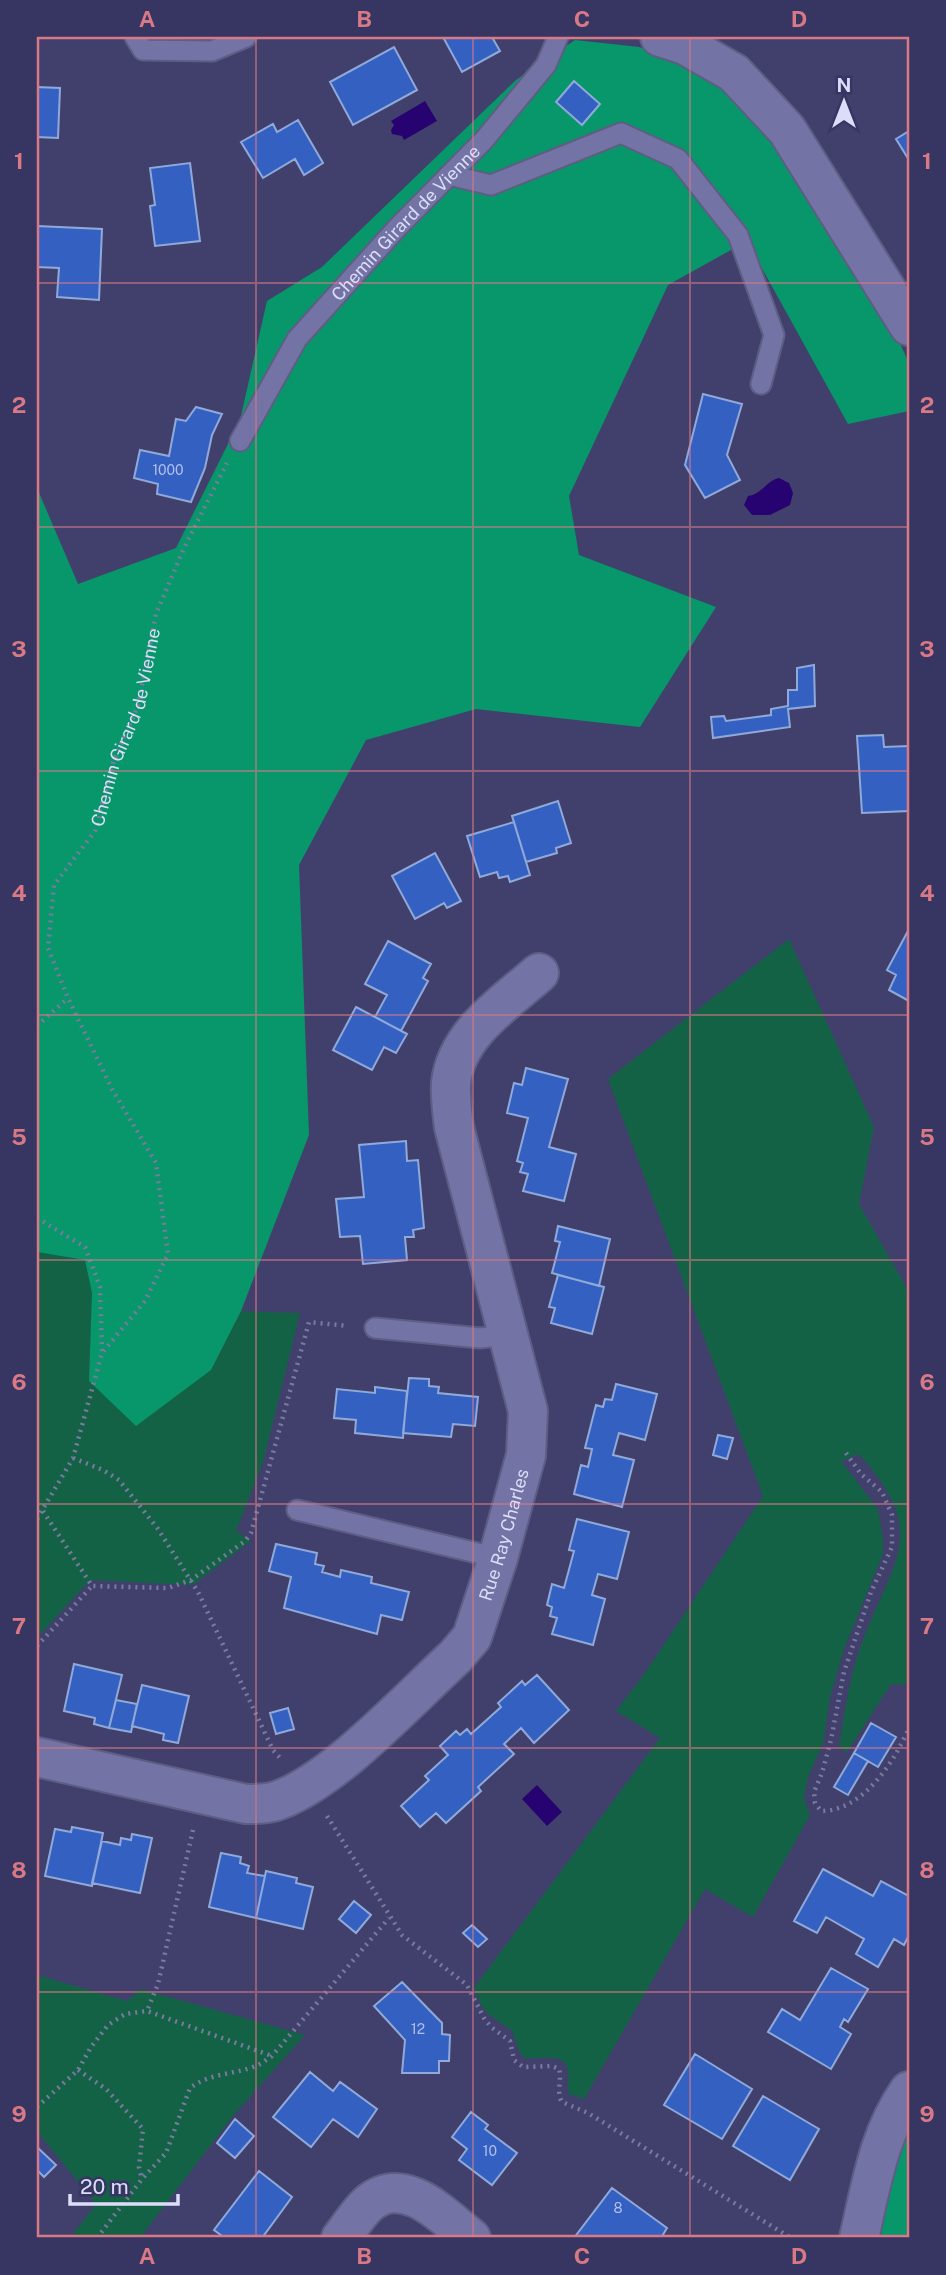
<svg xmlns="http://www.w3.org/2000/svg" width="946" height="2275" font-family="'Public Sans',sans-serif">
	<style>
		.green { fill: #146246 }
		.forest { fill: #07976a }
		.water { fill: #260371 }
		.building { fill: #3461c1; stroke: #90a9d9; stroke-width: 2 }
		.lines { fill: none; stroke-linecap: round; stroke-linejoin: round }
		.lane-casing { stroke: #5e5d83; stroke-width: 23 }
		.street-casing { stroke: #5e5d83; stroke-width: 42 }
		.path { stroke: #7a7aa0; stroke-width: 4.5; stroke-dasharray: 2 5; stroke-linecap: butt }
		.lane { stroke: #7374a5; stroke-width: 19 }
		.street { stroke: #7374a5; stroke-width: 38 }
		.grid { fill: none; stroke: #d97986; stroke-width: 2; stroke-opacity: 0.55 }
		.labels { text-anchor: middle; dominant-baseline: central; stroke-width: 7; stroke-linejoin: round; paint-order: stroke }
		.number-label { font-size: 14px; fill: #b2beeb }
		.street-label { font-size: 18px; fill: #dcddf9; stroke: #373561 }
		.neatline { fill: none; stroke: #d97986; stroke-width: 2.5 }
		.grid-label { font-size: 23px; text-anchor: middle; font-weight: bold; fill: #d97986 }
	</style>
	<rect width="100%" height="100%" fill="#41406d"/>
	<!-- green -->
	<path class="green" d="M789 939 874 1127 859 1204 909 1292V1685L891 1684 847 1752 839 1747C845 1712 849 1677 862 1643 893 1559 931 1534 859 1454L841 1461 878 1509 883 1539V1554L844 1649 830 1697 823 1744 808 1777 804 1798 810 1815 753 1917 705 1889 584 2099 569 2094C567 2086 569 2079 568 2071 566 2051 538 2060 524 2058L519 2051 512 2031 488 2014 481 2005 474 1988 660 1738 616 1711 643 1676 763 1496 608 1079Z
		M37 1252 85 1260 92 1293 89 1381 211 1370 241 1311 300 1313 263 1462 236 1531 251 1541 193 1585 90 1580 37 1638Z
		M37 1975 127 2001 140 1989 305 2035 232 2117 140 2238H70L96 2204 37 2131Z"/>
	<!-- forest -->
	<path class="forest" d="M575 40 639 47 713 70 760 119 870 278 909 363V411L848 424 747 241 668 285 569 496 579 555 716 607 640 727 476 709 366 740 299 865 309 1135 241 1311 211 1370 136 1426 89 1381 92 1293 85 1260 37 1252V488L78 584 176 548 240 420 267 301 322 267 516 80Z
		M909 2122V2238H881L891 2146Z"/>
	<!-- water -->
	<path class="water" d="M425 101 437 121 404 140 402 136 392 134 391 130 394 125 391 121Z
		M779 478 789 483 793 493 790 505 770 515H752L744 505 748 496C761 495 766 481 779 478Z
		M537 1785 562 1812 547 1826 522 1799Z"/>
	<!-- building -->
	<path class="building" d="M443 37H492L500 51 462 72Z
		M394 47 417 90 353 125 330 82Z
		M574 81 600 104 582 125 556 102Z
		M37 87 60 88 58 138 37 137Z
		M298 120 323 163 304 175 295 159 263 178 241 142 273 124 277 132Z
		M909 131V160L896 139Z
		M190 163 200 241 155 246 150 206 155 205 150 168Z
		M37 226 102 229 99 300 57 297 59 268 37 267Z
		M703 394 742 404 727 455 740 480 705 498 685 465Z
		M196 407 222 414 212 435 205 468 191 502 157 494 158 484 134 478 140 450 169 456 176 419 186 421Z
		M814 665 815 706 788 709 790 727 713 738 711 717 724 716 726 721 771 715V709L788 706V690H797V668Z
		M883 735 884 747 909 746V811L862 813 857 736Z
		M558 801 571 843 556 848 557 853 526 862 512 816Z
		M514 822 530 875 510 882 508 876 499 878 497 872 480 877 467 836Z
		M435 853 461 901 447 908 444 903 415 919 392 876Z
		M909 929V1001L889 990 896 975 887 970Z
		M388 941 431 964 423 978 428 981 401 1031 375 1017 387 995 365 984Z
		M356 1007 407 1034 396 1053 384 1047 372 1070 333 1050Z
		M526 1068 568 1079 549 1147 576 1154 564 1201 523 1191 528 1174 520 1172 523 1163 517 1161 528 1118 507 1113 514 1083 522 1085Z
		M406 1141 407 1161 418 1160 424 1228 413 1230 414 1237H405L407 1260 363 1264 360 1236 340 1237 336 1199 364 1197 359 1145Z
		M558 1226 610 1239 599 1286 552 1273 560 1242 555 1241Z
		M558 1275 604 1287 592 1334 551 1323 555 1308 549 1307Z
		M409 1378 429 1379V1386L439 1387 438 1393 478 1397 475 1426 453 1424 451 1437 403 1433Z
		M616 1384 657 1394 645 1440 619 1433 613 1455 634 1460 622 1507 574 1494 581 1465 588 1467 592 1449 585 1448 596 1405 603 1407 605 1399 612 1400Z
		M375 1387 407 1391 403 1438 355 1433 356 1420 334 1418 337 1389 375 1393Z
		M718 1435 733 1438 727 1459 713 1455Z
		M577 1519 629 1532 617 1579 598 1574 592 1595 605 1599 593 1645 552 1634 557 1618 550 1616 552 1607 547 1605 552 1584 564 1588 574 1551 569 1550Z
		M276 1544 317 1553 315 1564 324 1566 322 1572 340 1577 341 1570 372 1577 371 1583 409 1592 402 1620 381 1615 377 1634 284 1608 291 1577 269 1571Z
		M74 1664 122 1675 109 1728 94 1724 95 1718 64 1711Z
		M537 1675 569 1710 534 1743 521 1728 504 1744 514 1754 478 1787 481 1791 446 1823 436 1813 420 1827 401 1806 429 1780 425 1776 448 1755 440 1746 456 1731 460 1735 467 1729 471 1734 501 1707 498 1703 522 1681 525 1685Z
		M142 1685 189 1696 178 1743 163 1740 164 1734 132 1726Z
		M116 1700 137 1704 131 1732 109 1728Z
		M288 1708 294 1729 276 1734 270 1713Z
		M871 1723 896 1737 878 1767 854 1753Z
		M854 1753 868 1761 848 1795 834 1787Z
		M72 1827 103 1833 92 1886 45 1876 55 1829 71 1832Z
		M132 1834 152 1838 140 1893 92 1883 102 1841 120 1845 121 1838 131 1840Z
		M221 1853 241 1857 240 1863 249 1866 247 1873 265 1876 256 1918 209 1907Z
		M823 1869 873 1896 881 1881 909 1896V1935L904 1945 894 1939 878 1967 856 1954 864 1939 826 1917 817 1933 794 1921Z
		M266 1871 297 1878 296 1883 313 1887 303 1929 256 1918Z
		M354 1901 371 1915 356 1933 339 1919Z
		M472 1925 487 1939 478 1947 463 1933Z
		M831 1968 868 1989 848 2022 844 2019 840 2027 851 2034 831 2069 768 2032 782 2009 800 2020Z
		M402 1982 442 2023V2034L450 2035 449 2061H439V2073H402L405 2040 374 2006Z
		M695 2054 752 2089 722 2139 664 2105Z
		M310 2072 333 2091 340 2082 377 2109 358 2137 333 2119 311 2147 273 2117Z
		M763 2096 819 2129 790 2180 733 2146Z
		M471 2112 488 2125 485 2129 517 2153 492 2185 459 2160 467 2149 452 2137Z
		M235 2119 254 2136 235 2158 217 2143Z
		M37 2147 56 2165 44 2177 37 2170Z
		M259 2171 292 2197 262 2238H225L214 2230Z
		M612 2188 667 2228 661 2238H574Z"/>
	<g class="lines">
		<!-- lane casing -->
		<g class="lane-casing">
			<g id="lane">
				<path d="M135 37 143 50 212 51 246 37"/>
				<path d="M449 175 491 185 621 133 678 159 738 235 774 335 761 384"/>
				<path id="s2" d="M240 441 297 339 397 228 484 140 546 65 558 37"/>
				<path d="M375 1328 480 1338 509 1335"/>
				<path d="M297 1510 498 1558"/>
			</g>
		</g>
		<!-- street casing -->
		<g class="street-casing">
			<g id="street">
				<path d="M660 37 685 45 734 73 787 130 909 326"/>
				<path id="s3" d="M37 1757 246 1804C257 1804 269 1804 279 1800 336 1779 408 1700 455 1657L472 1637 498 1558 526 1455 528 1411 454 1127C452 1112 450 1097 451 1083 456 1034 505 1003 539 973"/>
				<path d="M341 2238C350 2227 358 2213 368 2204 404 2173 443 2216 471 2238"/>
				<path d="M859 2238C871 2187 878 2135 909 2091"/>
			</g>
		</g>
		<!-- path -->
		<g class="path">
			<path d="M37 1026 68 998"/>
			<path d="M37 1218 85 1247 100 1287 102 1352"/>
			<path d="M846 1453 861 1474 882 1492 892 1515V1547L871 1592 844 1672 831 1740 822 1773 814 1792 815 1803 821 1811C863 1811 894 1762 909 1728"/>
			<path d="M73 1458 103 1470 119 1480 158 1529 198 1592 273 1750 280 1758"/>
			<path d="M43 1511 92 1586 168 1588 191 1580 245 1541 251 1533 309 1322 348 1326"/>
			<path id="s1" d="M37 1519 73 1458 102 1353 145 1301 168 1254 156 1163 112 1089 68 998 48 948 54 885 95 831 113 763 138 706 156 614 184 548 227 463"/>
			<path d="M37 1646 92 1586"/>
			<path d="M327 1816 402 1935 467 1985 484 2018 491 2027 510 2041 514 2060 523 2067 552 2066 559 2069C562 2079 556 2093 562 2102L588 2113 791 2238"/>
			<path d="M193 1830 158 1984 147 2011 272 2056"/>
			<path d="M78 2070 106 2089 143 2129 139 2167 142 2179"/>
			<path d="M37 2107 78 2070 91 2047 108 2025 125 2014 147 2011"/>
			<path d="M97 2238 142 2179 166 2153 190 2088C210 2073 231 2075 253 2067 260 2065 266 2060 272 2056L389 1918"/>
		</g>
		<!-- lane -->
		<use href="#lane" class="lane"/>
		<!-- street -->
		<use href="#street" class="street"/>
	</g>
	<!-- grid -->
	<path class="grid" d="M256 37V2238M473 37V2238M690 37V2238M37 283H909M37 527H909M37 771H909M37 1015H909M37 1260H909M37 1504H909M37 1748H909M37 1992H909"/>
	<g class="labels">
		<!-- number labels -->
		<g class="number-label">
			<text x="168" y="470">1000</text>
			<text x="418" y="2029">12</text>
			<text x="490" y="2151">10</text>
			<text x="618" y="2208">8</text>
		</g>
		<!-- street labels -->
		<g class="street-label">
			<text stroke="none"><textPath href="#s2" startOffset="276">Chemin Girard de Vienne</textPath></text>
			<text stroke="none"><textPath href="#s1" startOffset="872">Chemin Girard de Vienne</textPath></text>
			<text stroke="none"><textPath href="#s3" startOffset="609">Rue Ray Charles</textPath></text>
		</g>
	</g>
	<!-- border -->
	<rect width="946" height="2275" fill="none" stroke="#373561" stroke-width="77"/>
	<!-- north arrow -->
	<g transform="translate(844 102)" stroke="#373561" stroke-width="5" paint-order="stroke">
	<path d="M0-5L12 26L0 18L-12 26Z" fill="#dcddf9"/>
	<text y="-10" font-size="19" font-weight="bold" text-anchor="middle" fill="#dcddf9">N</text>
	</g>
	<!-- scale -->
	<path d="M70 2194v10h108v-10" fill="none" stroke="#dcddf9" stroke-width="3.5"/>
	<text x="80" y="2194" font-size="21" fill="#dcddf9" stroke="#373561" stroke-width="5" paint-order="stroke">20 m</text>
	<rect x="38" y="38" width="870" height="2198" class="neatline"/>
	<g class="grid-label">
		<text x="147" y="27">A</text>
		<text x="364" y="27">B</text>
		<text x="582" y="27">C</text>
		<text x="799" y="27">D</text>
		<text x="19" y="169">1</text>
		<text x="927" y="169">1</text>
		<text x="19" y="413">2</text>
		<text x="927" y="413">2</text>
		<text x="19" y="657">3</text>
		<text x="927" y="657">3</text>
		<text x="19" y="901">4</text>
		<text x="927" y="901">4</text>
		<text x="19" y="1145">5</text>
		<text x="927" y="1145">5</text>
		<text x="19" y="1390">6</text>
		<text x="927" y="1390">6</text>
		<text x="19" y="1634">7</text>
		<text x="927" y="1634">7</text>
		<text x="19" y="1878">8</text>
		<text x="927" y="1878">8</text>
		<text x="19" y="2122">9</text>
		<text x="927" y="2122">9</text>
		<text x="147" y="2264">A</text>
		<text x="364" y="2264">B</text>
		<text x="582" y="2264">C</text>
		<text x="799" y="2264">D</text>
	</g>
</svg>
